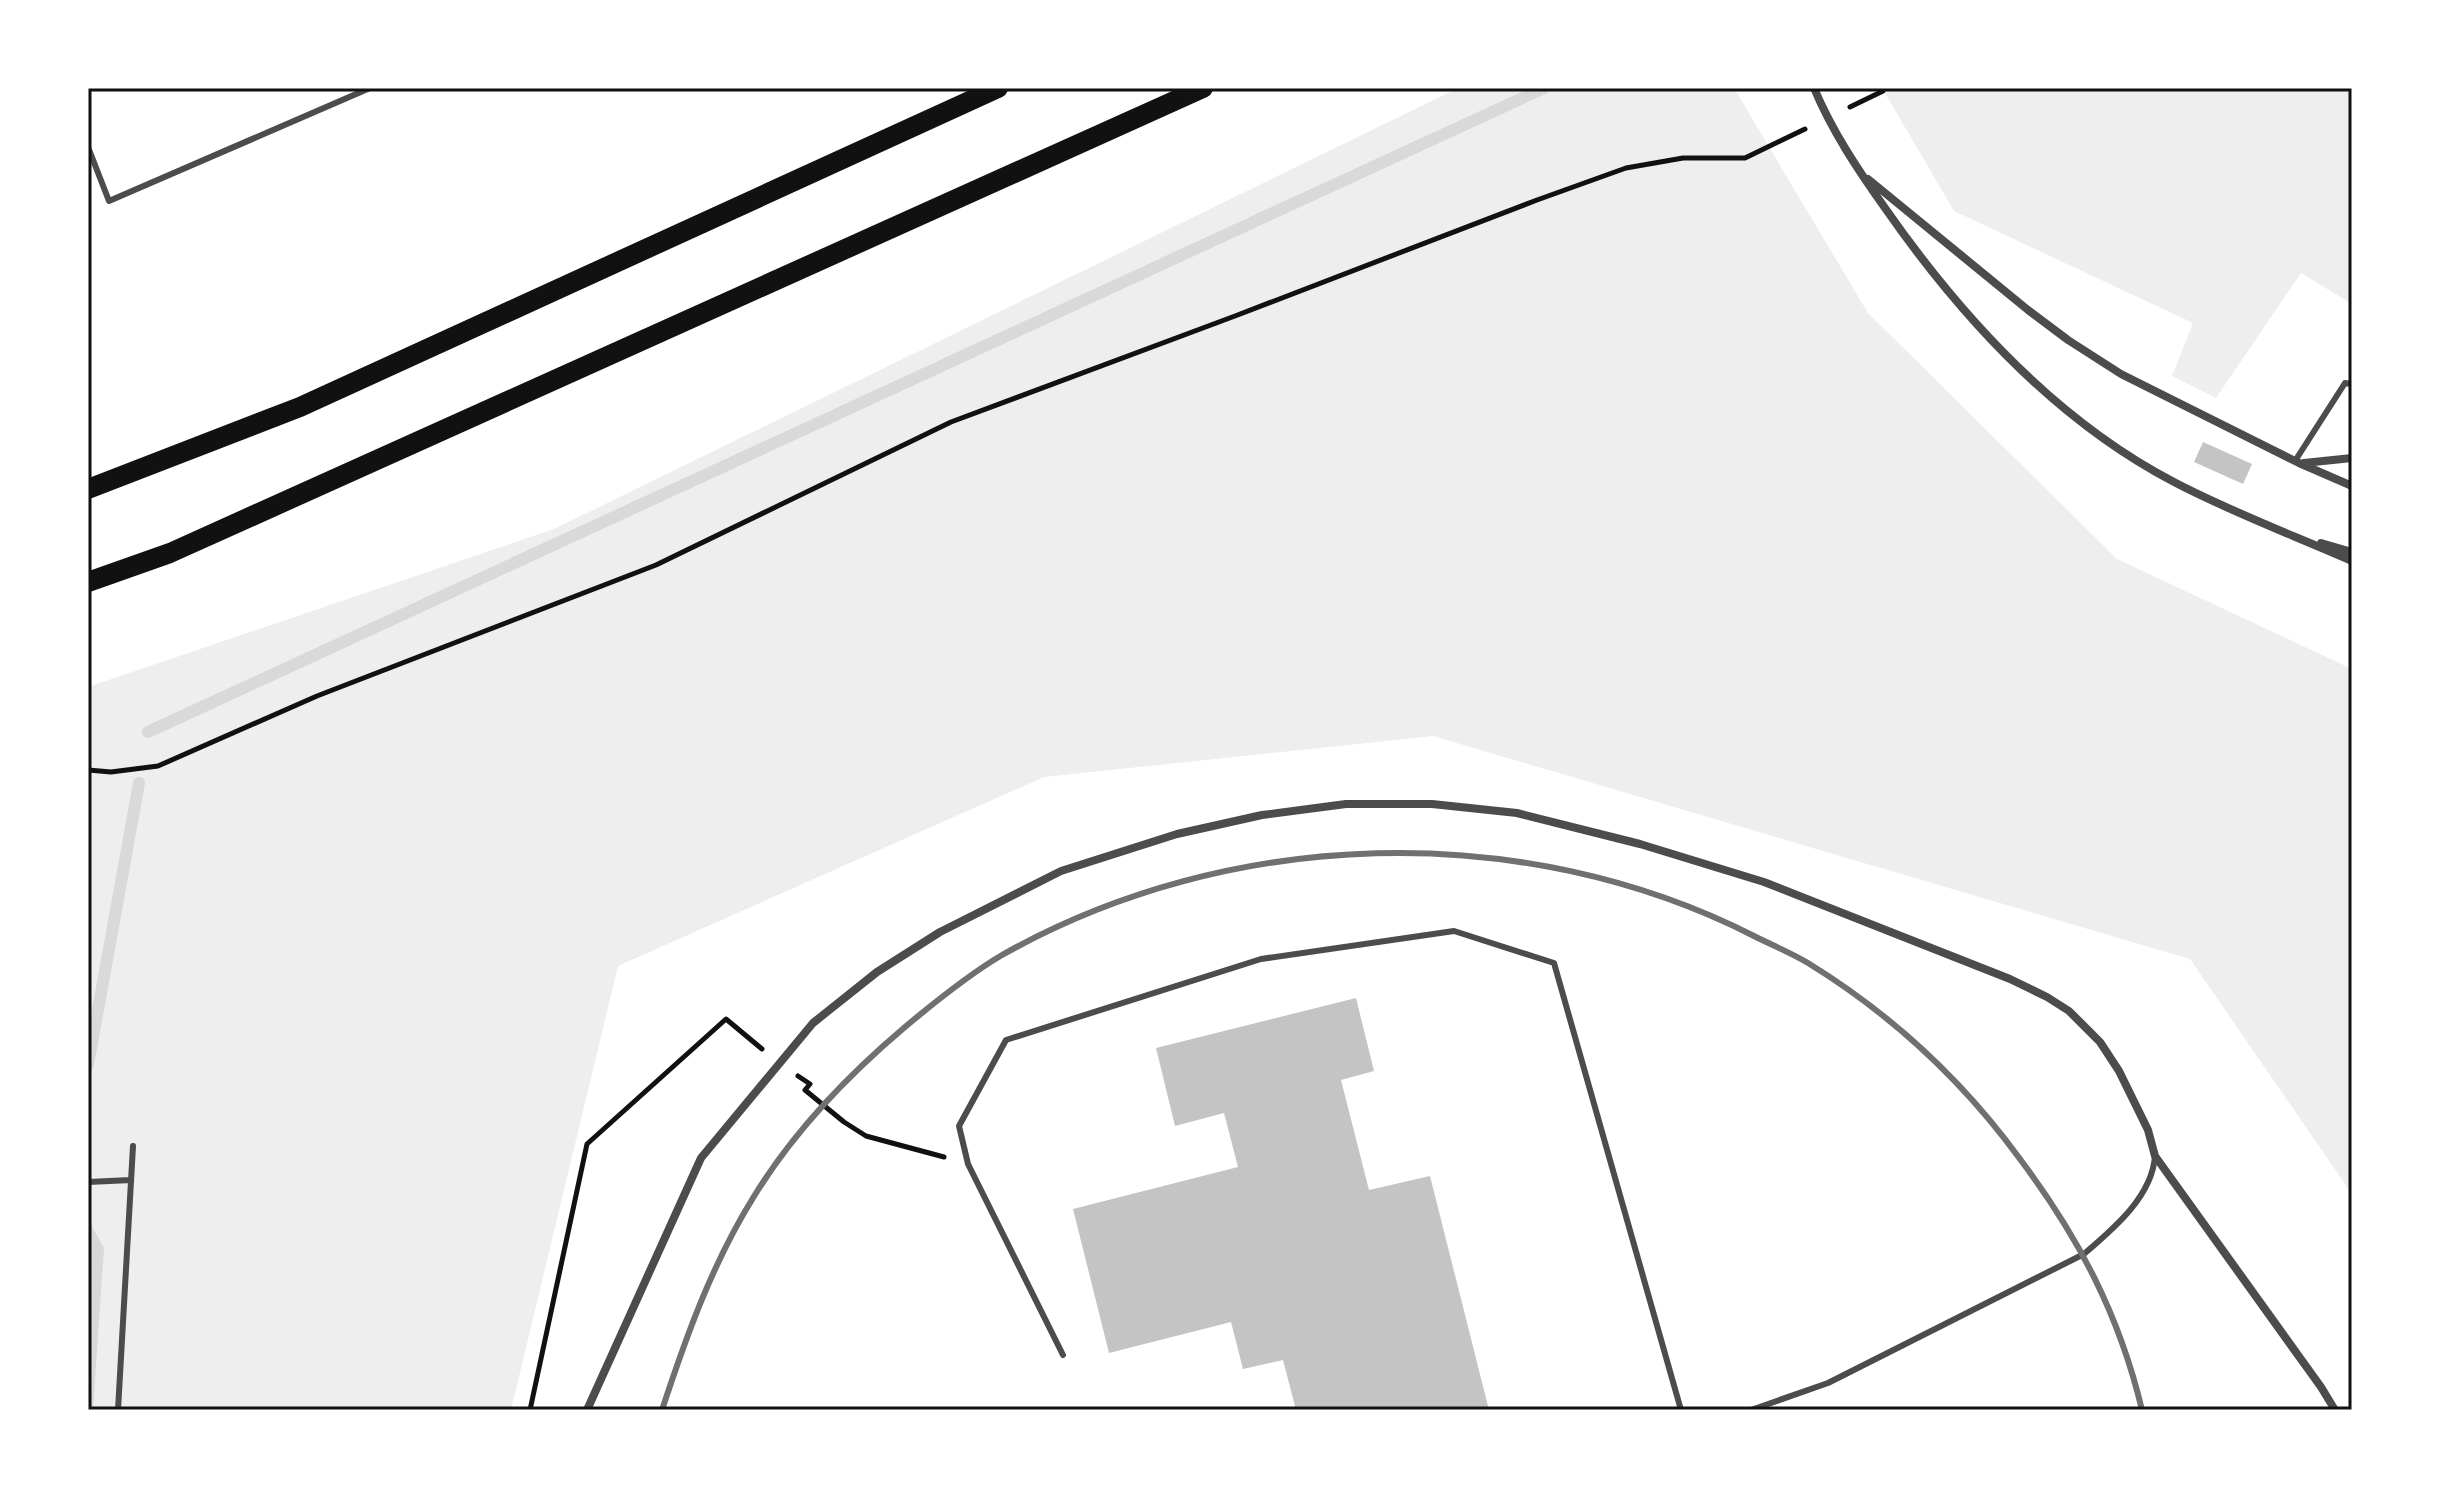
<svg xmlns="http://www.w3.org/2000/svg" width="2440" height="1498" font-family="Merriweather,serif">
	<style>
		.green { fill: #eee }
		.water { fill: #d9d9d9 }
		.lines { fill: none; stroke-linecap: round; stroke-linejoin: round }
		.stream { stroke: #d9d9d9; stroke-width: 12 }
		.building { fill: #c4c4c4 }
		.path { stroke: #111; stroke-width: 5 }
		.service { stroke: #4c4c4c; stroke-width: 6 }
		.minor { stroke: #4c4c4c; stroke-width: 8 }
		.primary { stroke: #111; stroke-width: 20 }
		.rail { stroke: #707070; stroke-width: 6 }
		.neatline { fill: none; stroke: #111; stroke-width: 3 }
	</style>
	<rect width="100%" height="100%" fill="#fff"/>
	<!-- green -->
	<path class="green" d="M1458 88H1734L1868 313 2117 559 2352 669V1194L2190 959 1433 736 1044 777 618 966 511 1410H88V687L554 529Z
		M1882 88H2352V304L2301 273 2216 398 2172 376 2193 323 1954 211Z"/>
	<!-- water -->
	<path class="water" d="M88 1219 104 1248 93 1410H88Z"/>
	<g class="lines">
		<!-- stream -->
		<path class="stream" d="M148 732 1544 88
			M88 1065 139 783"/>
	</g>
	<!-- building -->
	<path class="building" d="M2203 442 2252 464 2243 484 2194 462Z
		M1356 998 1374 1071 1341 1080 1369 1190 1430 1176 1489 1410H1296L1283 1360 1243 1369 1231 1322 1109 1353 1073 1209 1238 1167 1224 1113 1175 1126 1156 1048Z"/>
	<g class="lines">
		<!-- path -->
		<path class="path" d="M1850 107 1883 91 1882 88
			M88 770 111 772 158 766 317 696 656 565 951 422 1235 316 1537 200 1626 168 1683 158H1745L1805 129
			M798 1076 810 1084 805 1090 844 1122 866 1136 944 1157
			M530 1410 587 1144 726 1019 762 1049"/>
		<!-- service -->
		<path class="service" d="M88 147 109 201 370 88
			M2295 461 2345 383 2352 384
			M88 1182 131 1180
			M1063 1355 968 1164 959 1126 1006 1040 1261 959 1454 931 1554 963 1681 1410
			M118 1410 133 1146
			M1751 1410 1828 1383 2084 1254C2113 1229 2152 1197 2155 1156"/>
		<!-- minor -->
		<path class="minor" d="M1814 88C1832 131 1858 170 1885 208 1961 317 2055 420 2174 482 2231 512 2293 535 2352 561
			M1868 179 2028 310 2068 340 2121 374 2299 463 2352 486
			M2304 463 2352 458
			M2321 543 2352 552
			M587 1410 701 1158 813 1023 877 972 940 932 1061 871 1177 834 1262 815 1346 804H1432L1517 813 1640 844 1764 882 2010 979 2047 997 2069 1011 2100 1042 2119 1071 2148 1130 2155 1156 2321 1387 2335 1410"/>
		<!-- primary -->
		<path class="primary" d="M88 489 300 407 998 88
			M88 582 170 553 1203 88"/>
		<!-- rail -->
		<path class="rail" d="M662 1410C686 1337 712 1264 753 1198 793 1132 847 1076 905 1027 936 1001 968 975 1002 955 1229 827 1522 818 1754 936 1772 945 1791 953 1808 963 1891 1014 1963 1081 2020 1159 2079 1238 2119 1314 2142 1410"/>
	</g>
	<!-- border -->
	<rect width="2440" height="1498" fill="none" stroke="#ffffff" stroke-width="180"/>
	<rect x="90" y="90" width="2260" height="1318" class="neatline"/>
</svg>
